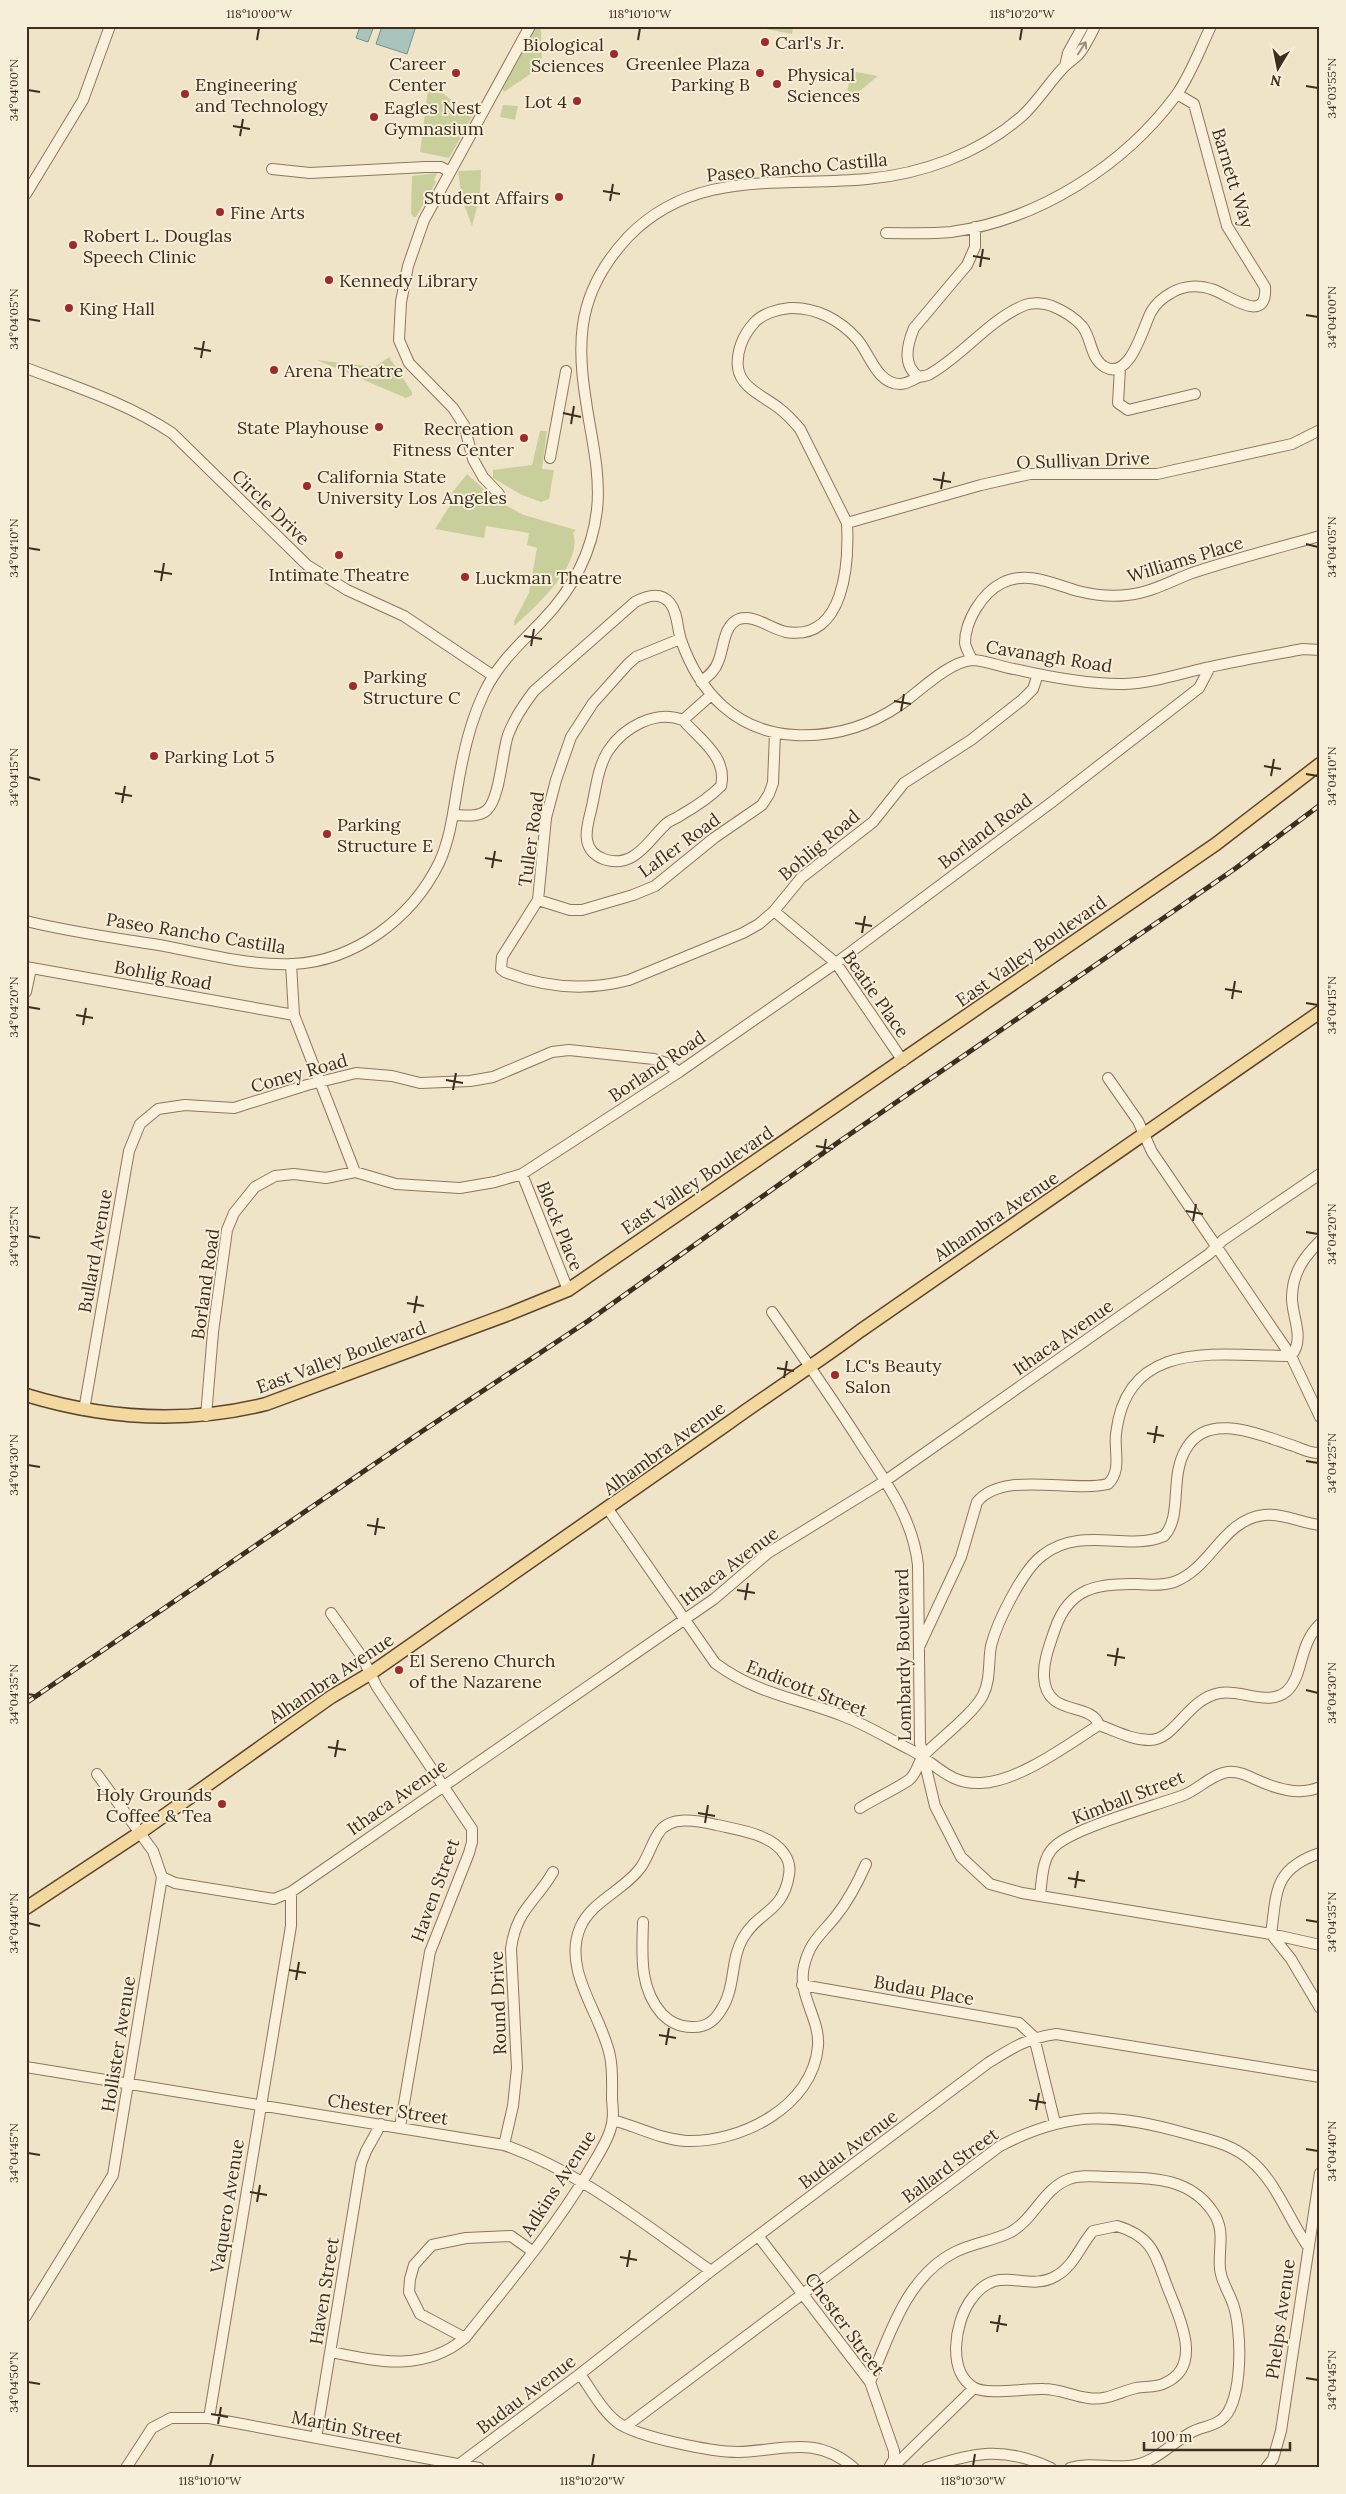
<svg xmlns="http://www.w3.org/2000/svg" width="1346" height="2494" font-family="Lora,serif">
	<style>
		.green { fill: #c9cf9b }
		.water { fill: #a9c4bc; stroke: #6f938a }
		.lines { fill: none; stroke-linecap: round; stroke-linejoin: round }
		.minor-casing { stroke: #8d765c; stroke-width: 12 }
		.major-casing { stroke: #5b4430; stroke-width: 15 }
		.minor { stroke: #faf1dc; stroke-width: 10 }
		.major { stroke: #f3d9a0; stroke-width: 12 }
		.rail-casing { stroke: #3d2e20; stroke-width: 5 }
		.rail { stroke: #f7eed8; stroke-width: 3; stroke-dasharray: 9; stroke-linecap: butt }
		.oneway { stroke: #9c907e }
		.ticks { fill: none; stroke: #3d2e20; stroke-width: 2 }
		.poi-dot { fill: #9e2a2b; stroke: #f7eed8; stroke-width: 2 }
		.labels { text-anchor: middle; dominant-baseline: central; stroke-width: 4; stroke-linejoin: round; paint-order: stroke }
		.poi-label { font-size: 18px; fill: #3d2e20; stroke: #f7eed8; text-anchor: start }
		.street-label { font-size: 18px; fill: #3d2e20; stroke: #f7eed8 }
		.neatline { fill: none; stroke: #3d2e20; stroke-width: 2 }
		.ticks-label { font-size: 12px; text-anchor: middle; fill: #3d2e20 }
	</style>
	<rect width="100%" height="100%" fill="#f0e4c8"/>
	<!-- green -->
	<path class="green" d="M536 26H541L542 66 504 92 502 88Z
		M750 26H793L792 34Z
		M851 71 878 76 845 103Z
		M428 89 444 94 472 117 449 158 420 152Z
		M503 105 518 106 515 120 500 117Z
		M481 170 480 196 472 226 462 199 458 171Z
		M437 173 434 180 436 182 416 217H413L411 213 412 176Z
		M389 357 412 392V395L406 398 317 360 374 367Z
		M540 431H547L542 469 554 470 549 499 541 502 520 494 493 478V470L532 465Z
		M467 474 497 501 524 515 576 530 573 533C584 563 535 608 514 626V621L529 593 537 548 527 545 529 533 486 526 484 538 435 529 451 504 454 496 451 494Z"/>
	<!-- water -->
	<path class="water" d="M360 26H374L368 42 356 38Z
		M382 26H408L415 29 407 54 376 44Z"/>
	<g class="lines">
		<!-- minor casing -->
		<g class="minor-casing">
			<path id="minor" d="M1065 66 1068 53 1083 26
				M272 169 310 173 425 167H441L450 172
				M26 194 83 100 110 26
				M886 233C908 233 930 234 951 232 1039 220 1125 165 1177 94 1191 74 1200 49 1211 26
				M26 368C76 387 127 403 172 433L307 565 347 590 404 616 492 675
				M1120 368 1118 403 1128 410 1195 394
				M919 377C902 365 907 345 914 328L967 265 975 247V227
				M550 458 566 371
				M499 494 483 477 473 459 464 425 453 408 409 363 399 340 401 302 408 266 424 220 530 26
				M847 523 800 429C794 422 788 415 780 409 766 397 741 389 738 368 736 352 743 335 754 323 762 314 777 309 790 308 816 307 840 320 857 339 870 354 877 384 900 384 907 384 912 380 919 377 923 376 927 376 930 374 964 355 988 320 1025 305 1033 302 1044 303 1052 306 1064 311 1073 316 1082 326 1092 338 1090 359 1105 367 1130 381 1143 327 1151 312 1156 303 1162 298 1171 293 1184 285 1200 285 1214 290 1228 295 1268 326 1265 287L1227 226 1194 104 1177 94
				M680 639 636 657 628 664 593 703 571 737 556 780 546 818 538 900 502 957 501 969 505 972C545 988 587 991 629 980L743 933 759 924 774 911 801 878 873 822 904 783 971 740 1022 700 1033 689 1038 674
				M972 660C970 655 966 649 965 643 965 621 982 593 1002 583 1027 570 1053 584 1078 591 1094 595 1111 597 1127 595 1150 593 1171 581 1192 573 1234 559 1277 548 1320 536
				M701 682C708 676 715 671 718 662 724 649 723 625 739 619 754 614 771 629 786 632 845 642 849 562 847 523L981 485 1030 474H1157L1292 444 1320 430
				M683 720C655 709 623 728 608 751 598 767 596 788 592 806 590 816 585 829 587 840 590 860 616 866 632 857 646 849 654 835 665 825 669 820 676 819 681 815 695 807 710 797 721 786 728 757 699 739 683 720L710 696
				M453 815C464 815 478 818 487 810 500 798 502 753 508 735 514 719 524 704 534 691L635 602C646 596 660 591 670 603 678 613 677 628 681 640 699 692 736 732 795 735 834 737 868 727 900 705 919 692 948 662 972 660 985 660 1001 667 1014 669 1049 677 1089 685 1125 684 1152 683 1179 674 1205 668 1237 661 1271 655 1303 649L1320 650
				M538 900 570 910H582L633 895 655 886 714 838 762 805 769 794 773 783 775 733
				M774 911 836 963 903 1061
				M26 921C70 932 115 938 159 945 202 953 249 966 293 964 355 961 412 918 439 863 452 835 454 803 460 773 465 745 472 718 484 693 498 663 520 644 542 621 572 590 592 553 597 510 600 482 595 454 590 426 577 351 571 298 628 237 695 168 781 187 867 179 922 174 978 154 1021 117 1038 102 1049 82 1065 66 1069 62 1074 59 1078 55 1085 47 1090 36 1095 26
				M291 964 294 1015 355 1172
				M26 967 294 1015
				M26 992 31 968
				M1108 1078 1138 1121 1152 1152 1291 1356 1320 1417
				M522 1174 568 1290
				M772 1312C802 1355 832 1398 860 1442 885 1481 913 1518 918 1565L920 1743 935 1806 961 1857 990 1884 1022 1893 1271 1934 1291 1959 1320 2008
				M84 1410 129 1151 140 1124 158 1109 185 1105 234 1108 307 1085 356 1073 392 1076 420 1083 470 1081 493 1077 552 1052 569 1050 654 1059 666 1063 679 1072
				M206 1416 213 1332 227 1230 234 1213 255 1187 275 1176 294 1174 326 1178 355 1172 396 1184 460 1188 495 1182 522 1174 679 1072 836 963 1052 802 1199 688 1210 667
				M608 1509 715 1663C756 1694 797 1698 843 1716 867 1725 889 1739 911 1750 936 1763 949 1785 981 1783 1020 1781 1067 1745 1099 1725 1116 1731 1132 1740 1150 1740 1175 1740 1188 1698 1220 1693 1241 1689 1269 1707 1287 1691 1304 1675 1298 1645 1320 1624
				M331 1613 362 1657 377 1687 472 1829V1842L469 1853 430 1952 400 2127
				M920 1645 961 1557 977 1502C1003 1470 1070 1493 1108 1484 1122 1470 1114 1452 1116 1434 1127 1336 1221 1356 1291 1356 1306 1338 1291 1316 1292 1296 1293 1272 1304 1257 1320 1241
				M1099 1725C1091 1701 1046 1718 1044 1677 1043 1661 1050 1644 1055 1629 1069 1588 1097 1583 1137 1584 1149 1585 1163 1586 1174 1582 1212 1568 1222 1520 1264 1515 1283 1513 1301 1523 1320 1525
				M860 1808C876 1798 894 1790 909 1780 917 1774 918 1761 925 1754 940 1739 975 1712 983 1695 991 1679 988 1662 991 1646 997 1622 1023 1569 1043 1555 1082 1525 1128 1552 1164 1536 1183 1516 1169 1477 1186 1449 1208 1410 1262 1436 1294 1446 1302 1449 1312 1454 1320 1453
				M1320 1853C1273 1869 1277 1892 1271 1934L1320 1945
				M162 1877 175 1883 274 1899 291 1892 714 1599 768 1553 885 1481 1209 1254 1223 1240 1320 1174
				M1040 1895C1042 1881 1042 1859 1053 1848 1071 1828 1155 1806 1184 1795 1199 1789 1212 1774 1228 1772 1239 1771 1248 1776 1257 1780 1277 1789 1299 1796 1320 1787
				M802 1985 1019 2023 1034 2037 1055 2123
				M26 2067 504 2145C581 2172 645 2225 711 2271
				M613 2120C638 2127 660 2139 686 2141 740 2143 813 2107 818 2046 820 2018 797 1995 804 1966 810 1941 821 1935 836 1916 849 1900 858 1882 866 1864
				M504 2145 513 2106 517 2068 511 1949C516 1910 535 1903 553 1872
				M1117 2226C1158 2238 1156 2262 1171 2296 1181 2321 1202 2367 1165 2383 1156 2388 1145 2386 1136 2388 1119 2392 1106 2401 1088 2398 1073 2396 1059 2389 1044 2389 1027 2388 986 2396 973 2387 947 2370 955 2323 970 2301 998 2260 1025 2294 1056 2276 1074 2266 1080 2246 1093 2231Z
				M759 2237 870 2382 894 2451V2459L889 2468
				M26 2316 113 2175 162 1877 153 1851 97 1774
				M465 2338 420 2314 409 2292 410 2279 414 2265 432 2245 466 2238 511 2236 532 2251
				M331 2352C379 2362 424 2372 465 2338 507 2285 552 2232 587 2174 595 2160 605 2146 610 2131 614 2120 613 2110 612 2099 612 2085 613 2070 610 2056 602 2015 562 1971 580 1928 591 1901 625 1890 641 1867 648 1857 651 1845 658 1834 669 1814 699 1821 717 1825 739 1830 772 1834 785 1855 789 1861 790 1869 789 1875 783 1913 758 1911 743 1938 730 1960 736 1988 721 2010 714 2022 705 2028 691 2027 679 2027 670 2022 662 2014 639 1988 642 1955 643 1922
				M580 2374C591 2390 602 2410 617 2422 636 2437 713 2452 738 2452 782 2451 815 2434 854 2468
				M870 2382C889 2335 907 2276 955 2252 973 2243 993 2241 1011 2232 1035 2218 1043 2189 1069 2179 1082 2174 1097 2177 1111 2177 1149 2178 1189 2176 1213 2212 1226 2231 1218 2248 1220 2269 1221 2281 1229 2292 1233 2304 1242 2328 1244 2404 1221 2420 1212 2427 1200 2427 1190 2433 1169 2445 1154 2464 1129 2466 1109 2468 1089 2462 1070 2468
				M209 2418 479 2468
				M625 2427 1000 2146C1069 2110 1114 2113 1188 2134 1210 2140 1232 2144 1250 2160 1276 2181 1288 2218 1307 2245
				M316 2438 361 2164 366 2151 381 2124
				M126 2468 152 2428 171 2418H209L291 1926V1892
				M454 2468 580 2374 711 2271 988 2063C1012 2048 1027 2038 1056 2034L1320 2077
				M892 2468 974 2388
				M927 2468C974 2452 1004 2446 1051 2468
				M1266 2468 1273 2459 1281 2431 1320 2173"/>
		</g>
		<!-- major casing -->
		<g class="major-casing">
			<path id="major" d="M26 1395C105 1419 186 1424 266 1404L509 1314 568 1290 1216 844 1320 764
				M26 1908 141 1832 331 1697 371 1673C490 1589 610 1506 730 1422 773 1391 817 1363 860 1331L1320 1012"/>
		</g>
		<!-- minor -->
		<use href="#minor" class="minor"/>
		<!-- major -->
		<use href="#major" class="major"/>
		<!-- rail casing -->
		<g class="rail-casing">
			<path id="rail" d="M26 1703 421 1432 588 1321 840 1141 1236 868 1320 805"/>
		</g>
		<!-- rail -->
		<use href="#rail" class="rail"/>
	</g>
	<!-- one-way arrows -->
	<defs><path id="oneway-shaft" d="M-6 0H5M1.5-3L5.5 0L1.5 3" fill="none" stroke-width="1.6" stroke-linecap="round" stroke-linejoin="round" transform="scale(1.25)"/></defs>
	<use class="oneway" href="#oneway-shaft" transform="translate(1082 48) rotate(-57)"/>
	<!-- ticks -->
	<path class="ticks" d="M257 40 259 28M638 40 640 28M1020 40 1022 28M1306 86 1318 88M28 90 40 92M233 126 250 129M240 136 243 119M603 191 620 194M610 201 613 184M973 256 990 259M980 267 983 249M1306 315 1318 317M28 319 40 321M194 348 211 351M201 358 204 341M563 413 581 417M571 424 574 406M933 479 951 482M941 489 944 472M1306 544 1318 547M28 548 40 550M154 571 172 574M161 581 164 563M524 636 542 639M531 646 534 629M894 701 911 704M901 711 904 694M1264 766 1281 769M1306 774 1318 776M1271 776 1274 759M28 777 40 780M115 793 132 796M122 803 125 786M485 858 502 861M492 868 495 851M855 923 872 926M862 933 865 916M1225 989 1242 992M1232 999 1235 981M1306 1003 1318 1005M28 1007 40 1009M76 1015 93 1018M83 1025 86 1008M446 1080 463 1083M453 1090 456 1073M816 1146 833 1149M823 1156 826 1139M1186 1211 1203 1214M1193 1221 1196 1204M1306 1232 1318 1234M28 1236 40 1238M407 1303 424 1306M414 1313 417 1296M777 1368 794 1371M784 1378 787 1361M1147 1433 1164 1436M1154 1443 1157 1426M1306 1461 1318 1463M28 1465 40 1467M367 1525 385 1528M375 1535 378 1518M737 1590 755 1593M745 1600 748 1583M1107 1655 1125 1658M1115 1666 1118 1648M1306 1690 1318 1693M28 1694 40 1696M328 1747 346 1750M335 1757 338 1740M698 1813 715 1816M705 1823 708 1805M1068 1878 1085 1881M1075 1888 1078 1871M1306 1920 1318 1922M28 1923 40 1926M289 1970 306 1973M296 1980 299 1962M659 2035 676 2038M666 2045 669 2028M1029 2100 1046 2103M1036 2110 1039 2093M1306 2149 1318 2151M28 2153 40 2155M250 2192 267 2195M257 2202 260 2185M620 2257 637 2260M627 2267 630 2250M990 2322 1007 2325M997 2332 1000 2315M1306 2378 1318 2380M28 2382 40 2384M211 2414 228 2417M218 2424 221 2407M210 2466 213 2454M592 2466 594 2454M973 2466 975 2454"/>
	<!-- markers -->
	<g class="poi-dot">
		<circle cx="765" cy="42" r="5"/>
		<circle cx="614" cy="54" r="5"/>
		<circle cx="456" cy="73" r="5"/>
		<circle cx="760" cy="73" r="5"/>
		<circle cx="777" cy="84" r="5"/>
		<circle cx="185" cy="94" r="5"/>
		<circle cx="577" cy="101" r="5"/>
		<circle cx="374" cy="117" r="5"/>
		<circle cx="559" cy="197" r="5"/>
		<circle cx="220" cy="212" r="5"/>
		<circle cx="73" cy="245" r="5"/>
		<circle cx="329" cy="280" r="5"/>
		<circle cx="69" cy="308" r="5"/>
		<circle cx="274" cy="370" r="5"/>
		<circle cx="379" cy="427" r="5"/>
		<circle cx="524" cy="438" r="5"/>
		<circle cx="307" cy="486" r="5"/>
		<circle cx="339" cy="555" r="5"/>
		<circle cx="465" cy="577" r="5"/>
		<circle cx="353" cy="686" r="5"/>
		<circle cx="154" cy="756" r="5"/>
		<circle cx="327" cy="834" r="5"/>
		<circle cx="835" cy="1375" r="5"/>
		<circle cx="399" cy="1670" r="5"/>
		<circle cx="222" cy="1804" r="5"/>
	</g>
	<g class="labels">
		<!-- poi labels -->
		<g class="poi-label">
			<text x="775" y="42">Carl's Jr.</text>
			<text x="604" y="44" text-anchor="end">Biological<tspan x="604" dy="21">Sciences</tspan></text>
			<text x="446" y="63" text-anchor="end">Career<tspan x="446" dy="21">Center</tspan></text>
			<text x="750" y="63" text-anchor="end">Greenlee Plaza<tspan x="750" dy="21">Parking B</tspan></text>
			<text x="787" y="74">Physical<tspan x="787" dy="21">Sciences</tspan></text>
			<text x="195" y="84">Engineering<tspan x="195" dy="21">and Technology</tspan></text>
			<text x="567" y="101" text-anchor="end">Lot 4</text>
			<text x="384" y="107">Eagles Nest<tspan x="384" dy="21">Gymnasium</tspan></text>
			<text x="549" y="197" text-anchor="end">Student Affairs</text>
			<text x="230" y="212">Fine Arts</text>
			<text x="83" y="235">Robert L. Douglas<tspan x="83" dy="21">Speech Clinic</tspan></text>
			<text x="339" y="280">Kennedy Library</text>
			<text x="79" y="308">King Hall</text>
			<text x="284" y="370">Arena Theatre</text>
			<text x="369" y="427" text-anchor="end">State Playhouse</text>
			<text x="514" y="428" text-anchor="end">Recreation<tspan x="514" dy="21">Fitness Center</tspan></text>
			<text x="317" y="476">California State<tspan x="317" dy="21">University Los Angeles</tspan></text>
			<text x="339" y="574" text-anchor="middle">Intimate Theatre</text>
			<text x="475" y="577">Luckman Theatre</text>
			<text x="363" y="676">Parking<tspan x="363" dy="21">Structure C</tspan></text>
			<text x="164" y="756">Parking Lot 5</text>
			<text x="337" y="824">Parking<tspan x="337" dy="21">Structure E</tspan></text>
			<text x="845" y="1365">LC's Beauty<tspan x="845" dy="21">Salon</tspan></text>
			<text x="409" y="1660">El Sereno Church<tspan x="409" dy="21">of the Nazarene</tspan></text>
			<text x="212" y="1794" text-anchor="end">Holy Grounds<tspan x="212" dy="21">Coffee &amp; Tea</tspan></text>
		</g>
		<!-- street labels -->
		<g class="street-label">
			<text transform="translate(797 167) rotate(-5)">Paseo Rancho Castilla</text>
			<text transform="translate(1233 178) rotate(73)">Barnett Way</text>
			<text transform="translate(1083 460) rotate(-2)">O Sullivan Drive</text>
			<text transform="translate(271 507) rotate(44)">Circle Drive</text>
			<text transform="translate(1185 559) rotate(-17)">Williams Place</text>
			<text transform="translate(1049 656) rotate(9)">Cavanagh Road</text>
			<text transform="translate(985 831) rotate(-37)">Borland Road</text>
			<text transform="translate(531 839) rotate(-82)">Tuller Road</text>
			<text transform="translate(679 845) rotate(-36)">Lafler Road</text>
			<text transform="translate(819 845) rotate(-40)">Bohlig Road</text>
			<text transform="translate(196 933) rotate(9)">Paseo Rancho Castilla</text>
			<text transform="translate(1031 951) rotate(-35)">East Valley Boulevard</text>
			<text transform="translate(163 975) rotate(10)">Bohlig Road</text>
			<text transform="translate(876 994) rotate(55)">Beatie Place</text>
			<text transform="translate(657 1066) rotate(-34)">Borland Road</text>
			<text transform="translate(299 1073) rotate(-16)">Coney Road</text>
			<text transform="translate(697 1180) rotate(-34)">East Valley Boulevard</text>
			<text transform="translate(996 1216) rotate(-34)">Alhambra Avenue</text>
			<text transform="translate(560 1226) rotate(68)">Block Place</text>
			<text transform="translate(95 1251) rotate(-80)">Bullard Avenue</text>
			<text transform="translate(205 1284) rotate(-82)">Borland Road</text>
			<text transform="translate(1063 1337) rotate(-35)">Ithaca Avenue</text>
			<text transform="translate(341 1357) rotate(-20)">East Valley Boulevard</text>
			<text transform="translate(664 1448) rotate(-36)">Alhambra Avenue</text>
			<text transform="translate(729 1566) rotate(-37)">Ithaca Avenue</text>
			<text transform="translate(903 1655) rotate(-91)">Lombardy Boulevard</text>
			<text transform="translate(331 1678) rotate(-34)">Alhambra Avenue</text>
			<text transform="translate(807 1688) rotate(21)">Endicott Street</text>
			<text transform="translate(397 1797) rotate(-35)">Ithaca Avenue</text>
			<text transform="translate(1128 1797) rotate(-21)">Kimball Street</text>
			<text transform="translate(435 1890) rotate(-70)">Haven Street</text>
			<text transform="translate(924 1990) rotate(10)">Budau Place</text>
			<text transform="translate(498 2003) rotate(-92)">Round Drive</text>
			<text transform="translate(118 2044) rotate(-81)">Hollister Avenue</text>
			<text transform="translate(388 2109) rotate(9)">Chester Street</text>
			<text transform="translate(848 2149) rotate(-37)">Budau Avenue</text>
			<text transform="translate(950 2165) rotate(-36)">Ballard Street</text>
			<text transform="translate(558 2183) rotate(-57)">Adkins Avenue</text>
			<text transform="translate(227 2206) rotate(-81)">Vaquero Avenue</text>
			<text transform="translate(324 2291) rotate(-81)">Haven Street</text>
			<text transform="translate(1280 2319) rotate(-82)">Phelps Avenue</text>
			<text transform="translate(845 2324) rotate(54)">Chester Street</text>
			<text transform="translate(526 2394) rotate(-37)">Budau Avenue</text>
			<text transform="translate(347 2427) rotate(11)">Martin Street</text>
		</g>
	</g>
	<!-- border -->
	<rect width="1346" height="2494" fill="none" stroke="#f7eed8" stroke-width="55"/>
	<!-- north arrow -->
	<g transform="translate(1278 68) rotate(190)" stroke="#f7eed8" stroke-width="4" paint-order="stroke">
	<path d="M0-4L9 19L0 12L-9 19Z" fill="#3d2e20"/>
	<text y="-8" font-size="14" font-weight="bold" text-anchor="middle" fill="#3d2e20">N</text>
	</g>
	<!-- scale -->
	<path d="M1144 2442v8h146v-8" fill="none" stroke="#3d2e20" stroke-width="2.5"/>
	<text x="1151" y="2442" font-size="15" fill="#3d2e20" stroke="#f7eed8" stroke-width="4" paint-order="stroke">100 m</text>
	<rect x="28" y="28" width="1290" height="2438" class="neatline"/>
	<g class="ticks-label">
		<text x="259" y="18">118°10'00"W</text>
		<text x="640" y="18">118°10'10"W</text>
		<text x="1022" y="18">118°10'20"W</text>
		<text transform="translate(1332 88) rotate(-90)" y="4">34°03'55"N</text>
		<text transform="translate(14 90) rotate(-90)" y="4">34°04'00"N</text>
		<text transform="translate(1332 317) rotate(-90)" y="4">34°04'00"N</text>
		<text transform="translate(14 319) rotate(-90)" y="4">34°04'05"N</text>
		<text transform="translate(1332 547) rotate(-90)" y="4">34°04'05"N</text>
		<text transform="translate(14 548) rotate(-90)" y="4">34°04'10"N</text>
		<text transform="translate(1332 776) rotate(-90)" y="4">34°04'10"N</text>
		<text transform="translate(14 777) rotate(-90)" y="4">34°04'15"N</text>
		<text transform="translate(1332 1005) rotate(-90)" y="4">34°04'15"N</text>
		<text transform="translate(14 1007) rotate(-90)" y="4">34°04'20"N</text>
		<text transform="translate(1332 1234) rotate(-90)" y="4">34°04'20"N</text>
		<text transform="translate(14 1236) rotate(-90)" y="4">34°04'25"N</text>
		<text transform="translate(1332 1463) rotate(-90)" y="4">34°04'25"N</text>
		<text transform="translate(14 1465) rotate(-90)" y="4">34°04'30"N</text>
		<text transform="translate(1332 1693) rotate(-90)" y="4">34°04'30"N</text>
		<text transform="translate(14 1694) rotate(-90)" y="4">34°04'35"N</text>
		<text transform="translate(1332 1922) rotate(-90)" y="4">34°04'35"N</text>
		<text transform="translate(14 1923) rotate(-90)" y="4">34°04'40"N</text>
		<text transform="translate(1332 2151) rotate(-90)" y="4">34°04'40"N</text>
		<text transform="translate(14 2153) rotate(-90)" y="4">34°04'45"N</text>
		<text transform="translate(1332 2380) rotate(-90)" y="4">34°04'45"N</text>
		<text transform="translate(14 2382) rotate(-90)" y="4">34°04'50"N</text>
		<text x="210" y="2485">118°10'10"W</text>
		<text x="592" y="2485">118°10'20"W</text>
		<text x="973" y="2485">118°10'30"W</text>
	</g>
</svg>
